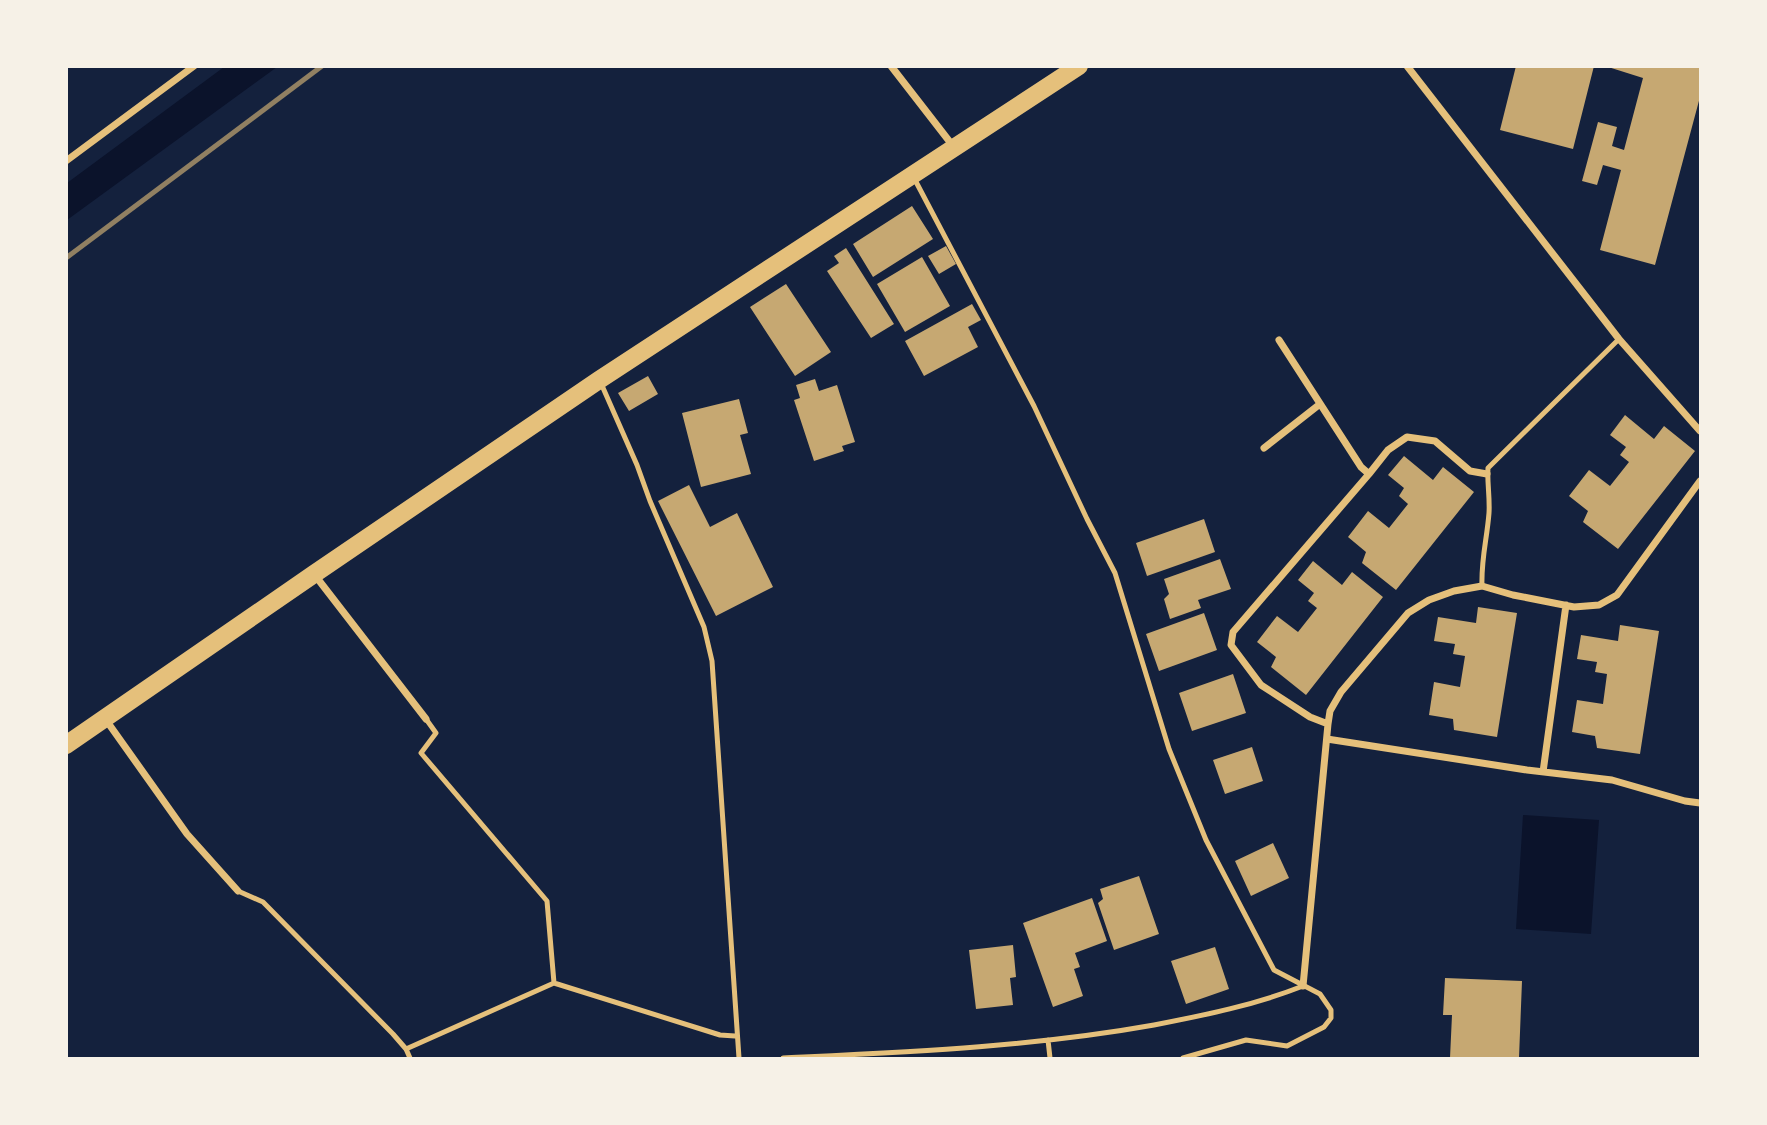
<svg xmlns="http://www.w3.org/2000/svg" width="1767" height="1125" font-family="'Public Sans',sans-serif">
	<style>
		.water { fill: #0b132b }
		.building { fill: #c6a872 }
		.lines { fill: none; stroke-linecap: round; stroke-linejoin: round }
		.service { stroke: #e5c07b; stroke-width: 5 }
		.minor { stroke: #e5c07b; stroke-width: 7 }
		.primary { stroke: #e5c07b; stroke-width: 18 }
		.rail { stroke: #918062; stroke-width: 5 }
	</style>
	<rect width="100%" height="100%" fill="#14213d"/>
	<!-- water -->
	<path class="water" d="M224 67H277L67 220V183Z
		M1523 815 1599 820 1591 934 1516 929Z"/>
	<!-- building -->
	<path class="building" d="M1516 66H1594L1573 149 1500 130Z
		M1605 66H1700V97L1655 265 1600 250 1621 170 1603 165 1597 185 1582 181 1598 122 1617 127 1612 146 1624 150 1643 78Z
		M912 206 933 239 873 277 853 244Z
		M946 246 956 264 939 274 928 256Z
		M846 248 894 324 871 338 827 271 839 263 834 256Z
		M922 257 950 306 905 332 877 284Z
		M786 284 831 352 795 376 750 307Z
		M972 304 981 320 968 327 978 347 924 376 905 341Z
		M648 376 658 394 629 411 618 393Z
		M815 379 819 391 837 385 855 442 842 446 844 451 814 461 794 400 800 398 796 385Z
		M739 399 748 433 740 435 751 474 701 487 682 413Z
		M1625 415 1654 439 1664 426 1695 451 1618 549 1583 522 1588 511 1569 496 1589 470 1610 486 1629 462 1620 455 1626 447 1610 435Z
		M1404 456 1433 480 1443 467 1474 492 1396 590 1362 563 1366 552 1348 537 1368 511 1389 528 1408 504 1399 496 1404 488 1388 475Z
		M689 485 710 527 737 513 773 587 716 616 658 501Z
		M1204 519 1215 552 1147 576 1136 543Z
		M1220 559 1231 589 1198 600 1201 608 1170 619 1164 599 1169 594 1164 579Z
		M1313 561 1342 585 1352 572 1383 597 1306 695 1271 667 1276 657 1257 642 1277 616 1298 632 1317 608 1308 601 1314 593 1298 580Z
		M1478 607 1517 613 1497 737 1454 730 1453 719 1429 715 1434 682 1460 687 1465 656 1453 654 1455 644 1434 641 1438 617 1476 623Z
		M1204 613 1217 650 1159 671 1146 634Z
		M1620 625 1659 631 1640 754 1597 748 1595 736 1572 732 1577 700 1603 704 1607 674 1595 672 1597 662 1577 659 1581 635 1618 641Z
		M1233 674 1246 713 1192 731 1179 693Z
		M1252 747 1263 781 1225 794 1213 760Z
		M1273 843 1289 878 1251 896 1235 861Z
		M1139 876 1159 934 1114 950 1098 903 1103 899 1100 889Z
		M1092 898 1107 941 1075 953 1080 967 1074 969 1083 996 1053 1007 1023 923Z
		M1013 945 1016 977 1010 978 1013 1005 976 1009 969 950Z
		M1215 947 1229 989 1186 1004 1171 961Z
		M1445 978 1522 981 1519 1058H1450L1452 1015H1443Z"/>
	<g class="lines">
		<!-- service -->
		<path class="service" d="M914 178 1034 406 1087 519 1115 573 1169 749 1206 840 1274 970 1320 994 1331 1010V1018L1324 1027 1287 1046 1246 1040 1183 1058
			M600 381 637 465 650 501 704 627 712 661 739 1058
			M1482 586C1481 559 1487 539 1489 513 1490 497 1487 483 1488 468L1619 339
			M426 719 436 733 421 753 547 901 554 983
			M238 891 263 902 393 1034 406 1049 410 1058
			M1048 1040 1050 1058
			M406 1049 554 983 720 1035 735 1036
			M783 1058C907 1052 1031 1047 1154 1025 1205 1015 1255 1005 1303 986"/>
		<!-- minor -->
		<path class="minor" d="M891 66 953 146
			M1407 66 1619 339 1700 431
			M66 161 194 66
			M1279 340 1361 467 1369 474
			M1264 448 1320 404
			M314 574 426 719
			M106 720 187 834 238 891
			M1328 724 1310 717 1261 685 1231 645 1233 632 1369 474 1388 450 1407 437 1435 441 1470 471 1487 474
			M1327 739 1527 770 1612 780 1685 801 1700 803
			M1543 772 1566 605
			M1303 986 1328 724 1330 711 1341 692 1408 613 1429 600 1454 591 1482 586 1513 595 1574 607 1599 605 1617 595 1700 481"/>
		<!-- primary -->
		<path class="primary" d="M66 745 314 574 599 380 1079 66"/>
		<!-- rail -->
		<path class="rail" d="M66 258 322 66"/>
	</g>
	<!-- border -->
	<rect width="1767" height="1125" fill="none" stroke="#f6f1e7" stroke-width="136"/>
</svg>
